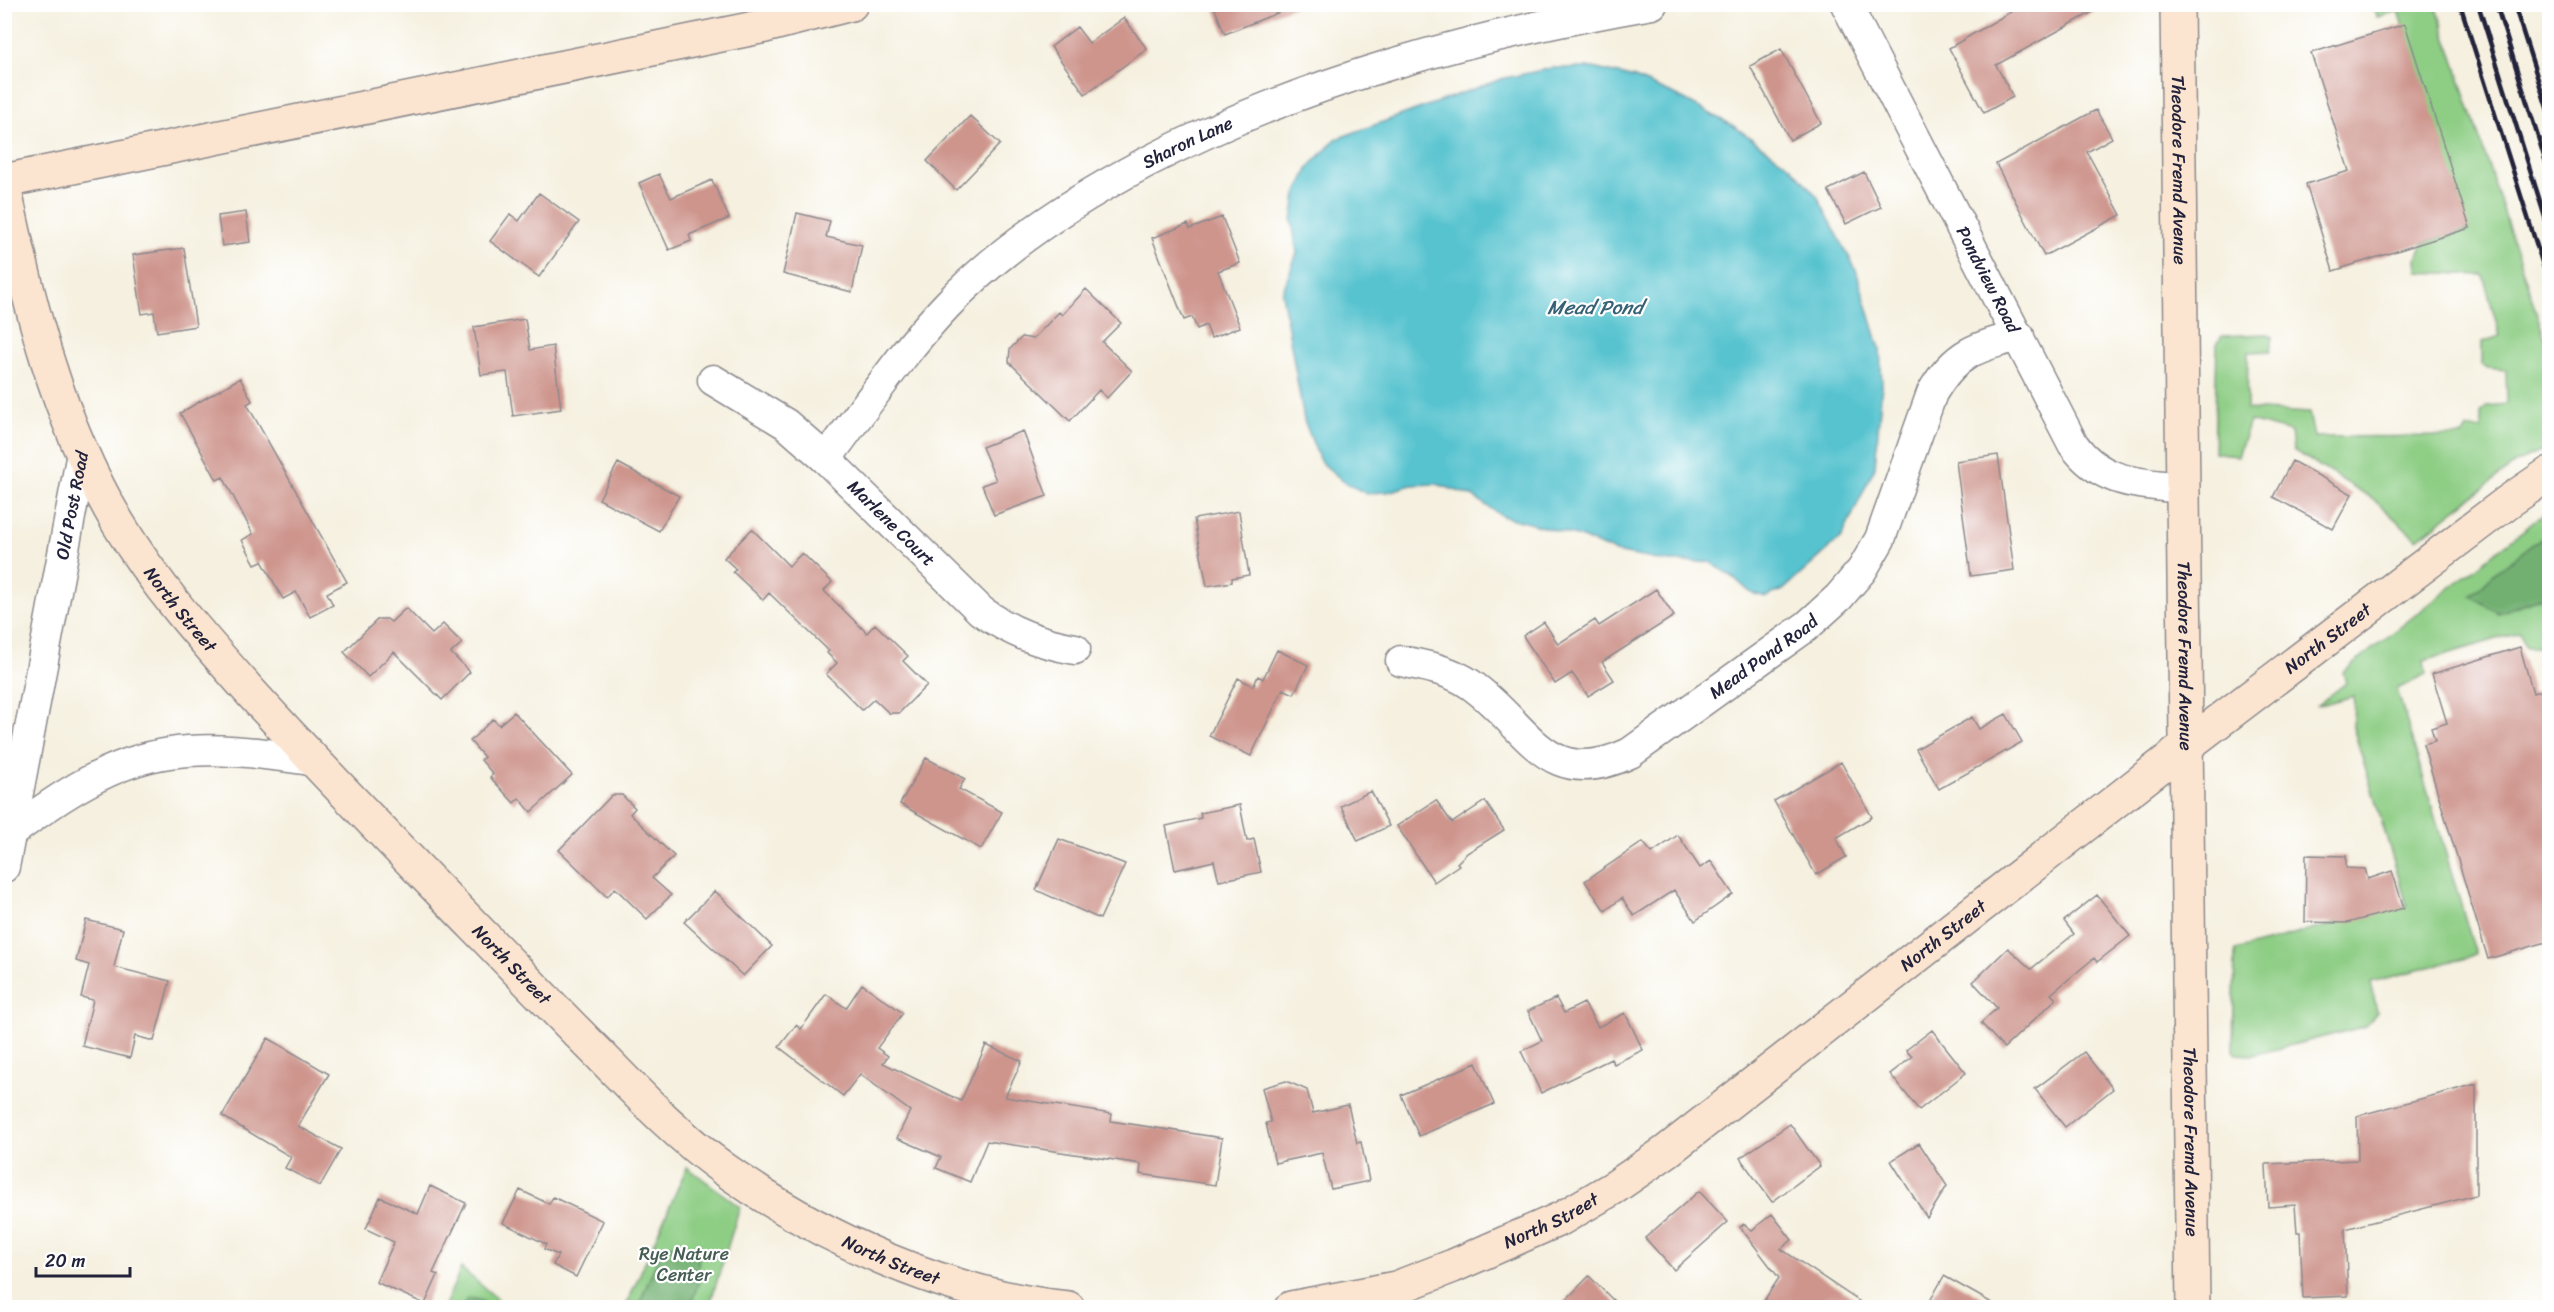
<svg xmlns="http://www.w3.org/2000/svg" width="2554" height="1312" font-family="Sriracha,sans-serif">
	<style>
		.green { fill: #8dcd84; stroke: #587860; stroke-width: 1.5 }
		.forest { fill: #72b072; stroke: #4a6956; stroke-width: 1.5 }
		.water { fill: #57c3cf; stroke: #3c7285; stroke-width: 1.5 }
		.building { fill: #ce958d }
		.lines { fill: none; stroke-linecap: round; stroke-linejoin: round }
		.street-casing { stroke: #8c898d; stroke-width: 33 }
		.secondary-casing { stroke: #8c898d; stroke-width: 36 }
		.street { stroke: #fff; stroke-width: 30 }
		.secondary { stroke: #fce5d0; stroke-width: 33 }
		.rail { stroke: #22223b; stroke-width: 4.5 }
		.labels { text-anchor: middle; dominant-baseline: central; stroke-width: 4.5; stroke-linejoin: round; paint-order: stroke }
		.street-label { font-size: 18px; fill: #22223b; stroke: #fff }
		.park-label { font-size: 18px; fill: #475e55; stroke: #fff }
		.water-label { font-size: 20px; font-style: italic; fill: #376276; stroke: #fff }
	</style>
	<rect width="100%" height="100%" fill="#fff"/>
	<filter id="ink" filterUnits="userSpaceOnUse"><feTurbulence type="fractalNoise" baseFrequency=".0167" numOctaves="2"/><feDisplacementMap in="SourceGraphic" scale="12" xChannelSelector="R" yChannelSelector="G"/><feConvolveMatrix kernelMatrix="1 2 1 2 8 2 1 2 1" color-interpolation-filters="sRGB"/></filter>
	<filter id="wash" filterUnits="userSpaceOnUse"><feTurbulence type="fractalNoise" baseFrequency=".008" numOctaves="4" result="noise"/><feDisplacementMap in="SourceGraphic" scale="24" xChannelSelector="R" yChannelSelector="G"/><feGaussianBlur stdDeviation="1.35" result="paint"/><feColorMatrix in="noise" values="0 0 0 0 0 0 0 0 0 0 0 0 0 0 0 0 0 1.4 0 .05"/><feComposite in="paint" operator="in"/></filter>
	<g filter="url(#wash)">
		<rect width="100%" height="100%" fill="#f5f0df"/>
		<!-- green -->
		<path class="green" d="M2373 5H2436L2549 351V448L2519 461 2417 539 2372 498 2293 450 2291 432 2250 421 2238 456 2214 452 2217 344 2222 336 2267 334 2272 337 2270 351 2248 352 2247 409 2309 413 2314 437 2463 436 2467 429H2481V413L2487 406 2507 404 2506 370 2488 368 2482 365V342L2500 336 2483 275 2418 272 2417 258 2423 243 2468 230 2398 11 2377 17Z
			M2549 510V645L2533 648 2525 646 2520 632 2424 661 2426 675 2397 689 2476 955 2371 982 2377 1012 2366 1026 2253 1055 2237 1054 2233 1050 2235 950 2407 905 2353 727 2354 696 2316 706 2346 683 2343 672Z
			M687 1167 740 1207 709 1307 625 1308Z
			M461 1268 507 1307 444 1308Z"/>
		<!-- forest -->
		<path class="forest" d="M2549 532V595L2498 613 2471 596 2497 571Z
			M681 1242 698 1255 699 1281 690 1307H638L662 1248Z
			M468 1298 480 1300 489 1307H462Z"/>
		<!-- water -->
		<path class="water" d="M1551 68H1593L1635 78 1677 96 1735 127 1790 166 1817 196 1856 270 1880 349 1882 384 1875 467 1842 537 1783 590 1766 597 1751 593 1733 577 1710 562H1669L1615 552 1580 537 1502 516 1472 496 1437 484 1412 485 1387 492 1365 493 1344 482 1320 461 1304 420 1282 293 1297 253 1292 221 1296 195 1309 167 1336 139 1501 79Z"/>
		<g id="blocks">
			<!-- building -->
			<path class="building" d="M1213 4H1294L1295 6 1225 34Z
				M2024 4H2107L1996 65 2013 97 1984 113 1949 48Z
				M1124 18 1147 49 1085 94 1051 47 1077 27 1089 43Z
				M2405 24 2470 228 2333 271 2306 184 2349 171 2311 53Z
				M1781 49 1821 123 1790 140 1750 66Z
				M2096 110 2112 138 2087 152 2121 215 2044 256 1996 164Z
				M970 116 1000 144 956 190 927 161Z
				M1864 172 1881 207 1846 224 1828 190Z
				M659 174 671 198 712 180 729 218 689 235 691 241 669 250 639 183Z
				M539 193 579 222 539 277 490 241 510 214 519 221Z
				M246 212 250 242 222 246 218 216Z
				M797 213 830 221 826 237 862 245 852 292 783 274Z
				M1222 217 1240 263 1218 271 1240 327 1211 338 1206 325 1197 329 1192 317 1184 320 1152 238 1188 224 1190 229Z
				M184 248 196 326 157 332 154 312 142 314 133 255Z
				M1086 289 1121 323 1102 342 1132 371 1107 398 1099 390 1070 421 1009 362 1010 349 1022 337 1033 339 1059 312 1062 315Z
				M525 319 530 350 553 346 561 409 513 416 507 372 481 375 474 327Z
				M240 378 252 401 247 404 347 582 327 593 333 605 310 617 296 592 283 599 262 561 255 564 242 540 253 534 223 477 217 480 180 413Z
				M1023 431 1047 496 994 515 982 485 996 480 982 447Z
				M1998 455 2014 570 1971 576 1956 461Z
				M2292 461 2352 494 2333 529 2273 497Z
				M618 463 679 496 659 531 599 499Z
				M1239 511 1249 575 1232 578V582L1207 586 1194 519Z
				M752 529 789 566 802 553 832 582 824 591 867 633 875 624 908 656 903 661 927 685 899 713H889L874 699 862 710 826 674 837 663 827 653 829 651 769 593 763 600 733 572 736 569 724 558Z
				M1656 589 1674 616 1602 662 1614 680 1588 696 1572 673 1555 684 1523 636 1544 622 1558 644 1595 620 1599 626Z
				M406 608 432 634 443 624 462 643 451 653 470 672 442 700 394 652 368 677 344 652 378 619H387L391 622Z
				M2520 647 2533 693 2550 688V941L2488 959 2423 744 2435 741 2431 728 2447 723 2432 674Z
				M1277 650 1308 665 1294 694 1283 689 1251 756 1209 736 1238 678 1253 686 1258 676 1263 679Z
				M514 712 572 775 531 812 519 798 514 803 490 777 493 774 481 760 484 757 470 741 493 719 499 725Z
				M2006 714 2022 742 1939 789 1916 749 1972 717 1979 729Z
				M926 758 965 779 959 789 1002 812 981 849 900 804Z
				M1841 762 1872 817 1836 838 1846 857 1816 875 1774 801Z
				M1371 791 1389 826 1358 841 1341 806Z
				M612 795H622L635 808 630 814 674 856 652 878 671 895 647 919 615 888 607 897 559 850Z
				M1436 800 1452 823 1485 801 1504 830 1467 853 1457 863 1459 865 1434 882 1397 826Z
				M1240 805 1247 841 1254 839 1261 872 1219 881 1214 861 1175 870 1166 826 1201 818 1200 813Z
				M1678 835 1700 868 1711 861 1733 894 1695 921 1674 890 1634 916 1622 898 1605 911 1585 881 1643 842 1652 853Z
				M1059 839 1125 864 1100 919 1036 890Z
				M2306 855 2346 856V868L2365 869 2368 879 2392 871 2404 908 2347 923 2305 922Z
				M715 891 772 946 743 976 684 922Z
				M2097 895 2130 936 2097 962 2094 958 2051 994 2056 999 2004 1048 1981 1023 1997 1008 1973 982 2008 948 2031 969 2074 934 2064 921Z
				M86 920 123 929 114 967 170 981 154 1041 135 1036 130 1058 82 1046 93 1000 81 997 89 965 76 961Z
				M862 984 903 1013 877 1048 888 1056 883 1063 961 1101 986 1045 1022 1061 1005 1097 1112 1114 1111 1121 1222 1138 1215 1185 1140 1174 1141 1164 987 1141 970 1182 936 1168 941 1157 897 1138 910 1111 860 1074 843 1096 779 1047 796 1025 801 1029 826 994 846 1008Z
				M1556 998 1564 1013 1584 1003 1598 1027 1625 1013 1643 1050 1614 1064 1611 1059 1541 1093 1521 1051 1542 1041 1528 1011Z
				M1932 1030 1966 1073 1919 1110 1890 1074 1912 1057 1906 1050Z
				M268 1038 329 1074 298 1126 341 1149 320 1186 285 1168 291 1157 222 1116Z
				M2084 1052 2113 1089 2065 1127 2035 1089Z
				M1476 1063 1494 1104 1419 1136 1401 1095Z
				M1286 1081 1307 1090 1313 1113 1348 1105 1357 1143 1361 1142 1369 1181 1331 1189 1322 1153 1275 1163 1266 1123 1271 1122 1262 1088Z
				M2476 1084V1195L2345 1229 2348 1296 2303 1298 2300 1232H2297L2295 1205 2268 1207 2266 1164 2358 1160 2357 1116Z
				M1790 1124 1820 1166 1772 1202 1740 1158Z
				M1919 1143 1947 1186 1927 1218 1891 1161Z
				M430 1186 466 1203 433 1273 438 1275 425 1304 376 1282 394 1242 366 1229 380 1197 418 1214Z
				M520 1190 549 1204 553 1197 603 1221 576 1277 553 1265 558 1255 544 1249 546 1244 503 1223Z
				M1699 1191 1728 1222 1674 1270 1645 1238Z
				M1772 1214 1792 1240 1781 1249 1869 1308H1759L1779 1278 1740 1227 1744 1224 1752 1230Z
				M1589 1276 1621 1308H1558Z
				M1944 1276 2001 1308H1926Z"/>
		</g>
	</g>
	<g filter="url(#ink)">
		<use href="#blocks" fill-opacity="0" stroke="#8c898d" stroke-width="1.5"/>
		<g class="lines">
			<!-- street casing -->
			<g class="street-casing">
				<g id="street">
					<path id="s1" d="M1846 4 2073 444C2101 484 2138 483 2183 488"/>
					<path id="s2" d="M713 380 786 424 826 459 981 611C1013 633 1037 642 1075 649"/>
					<path id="s3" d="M826 459C865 408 902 352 947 305 1003 246 1073 201 1145 163 1304 80 1476 35 1652 4"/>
					<path id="s4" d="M1401 661C1425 666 1449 670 1470 684 1529 725 1545 793 1630 753L1807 626 1839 597 1862 570 1880 539 1932 393C1955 353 1976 347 2019 336"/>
					<path d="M11 833C57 798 111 761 170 753 216 746 266 754 312 760"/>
					<path id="s5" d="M4 867 82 453"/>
				</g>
			</g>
			<!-- secondary casing -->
			<g class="secondary-casing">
				<g id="secondary">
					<path id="s6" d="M2177 4 2193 1308"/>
					<path d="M4 181 765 26 851 4"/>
					<path id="s7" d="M4 186C28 302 57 420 118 523 156 587 205 641 254 696 325 774 399 849 473 925 515 968 556 1011 598 1053 638 1094 678 1136 724 1169 820 1238 949 1296 1068 1308"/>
					<path id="s8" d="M1291 1308 1396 1288 1453 1266 1562 1218 1615 1187 1667 1151 2185 747 2509 501 2550 473"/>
				</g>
			</g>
			<!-- street -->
			<use href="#street" class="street"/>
			<!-- secondary -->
			<use href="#secondary" class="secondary"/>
			<!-- rail -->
			<path class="rail" d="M2460 4 2550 287
				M2478 4 2550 233
				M2496 4 2550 175
				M2514 4 2550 117"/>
		</g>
	</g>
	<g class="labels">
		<!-- street labels -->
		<g class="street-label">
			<text stroke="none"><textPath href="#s3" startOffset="488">Sharon Lane</textPath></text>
			<text stroke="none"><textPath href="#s6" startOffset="166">Theodore Fremd Avenue</textPath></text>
			<text stroke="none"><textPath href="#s1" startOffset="310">Pondview Road</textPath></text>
			<text stroke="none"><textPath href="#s5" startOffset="368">Old Post Road</textPath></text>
			<text stroke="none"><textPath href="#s2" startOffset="230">Marlene Court</textPath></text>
			<text stroke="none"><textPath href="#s7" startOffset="464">North Street</textPath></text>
			<text stroke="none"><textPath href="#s8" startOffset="1248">North Street</textPath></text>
			<text stroke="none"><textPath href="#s4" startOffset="429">Mead Pond Road</textPath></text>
			<text stroke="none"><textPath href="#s6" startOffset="652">Theodore Fremd Avenue</textPath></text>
			<text stroke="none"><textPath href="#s8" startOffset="762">North Street</textPath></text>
			<text stroke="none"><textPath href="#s7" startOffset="950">North Street</textPath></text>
			<text stroke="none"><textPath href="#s6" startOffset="1138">Theodore Fremd Avenue</textPath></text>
			<text stroke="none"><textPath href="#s8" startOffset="276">North Street</textPath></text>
			<text stroke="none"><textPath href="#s7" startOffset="1436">North Street</textPath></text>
		</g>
		<!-- park labels -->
		<g class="park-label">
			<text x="684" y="1254">Rye Nature<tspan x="684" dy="21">Center</tspan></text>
		</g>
		<!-- water labels -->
		<g class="water-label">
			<text x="1595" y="307">Mead Pond</text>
		</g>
	</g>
	<!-- margin -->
	<rect width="2554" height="1312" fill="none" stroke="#fff" stroke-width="24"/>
	<!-- scale -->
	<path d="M36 1267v9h94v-9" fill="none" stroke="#22223b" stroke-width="3"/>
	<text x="45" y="1267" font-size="18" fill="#22223b" stroke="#ffffff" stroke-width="4.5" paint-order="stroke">20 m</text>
</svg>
